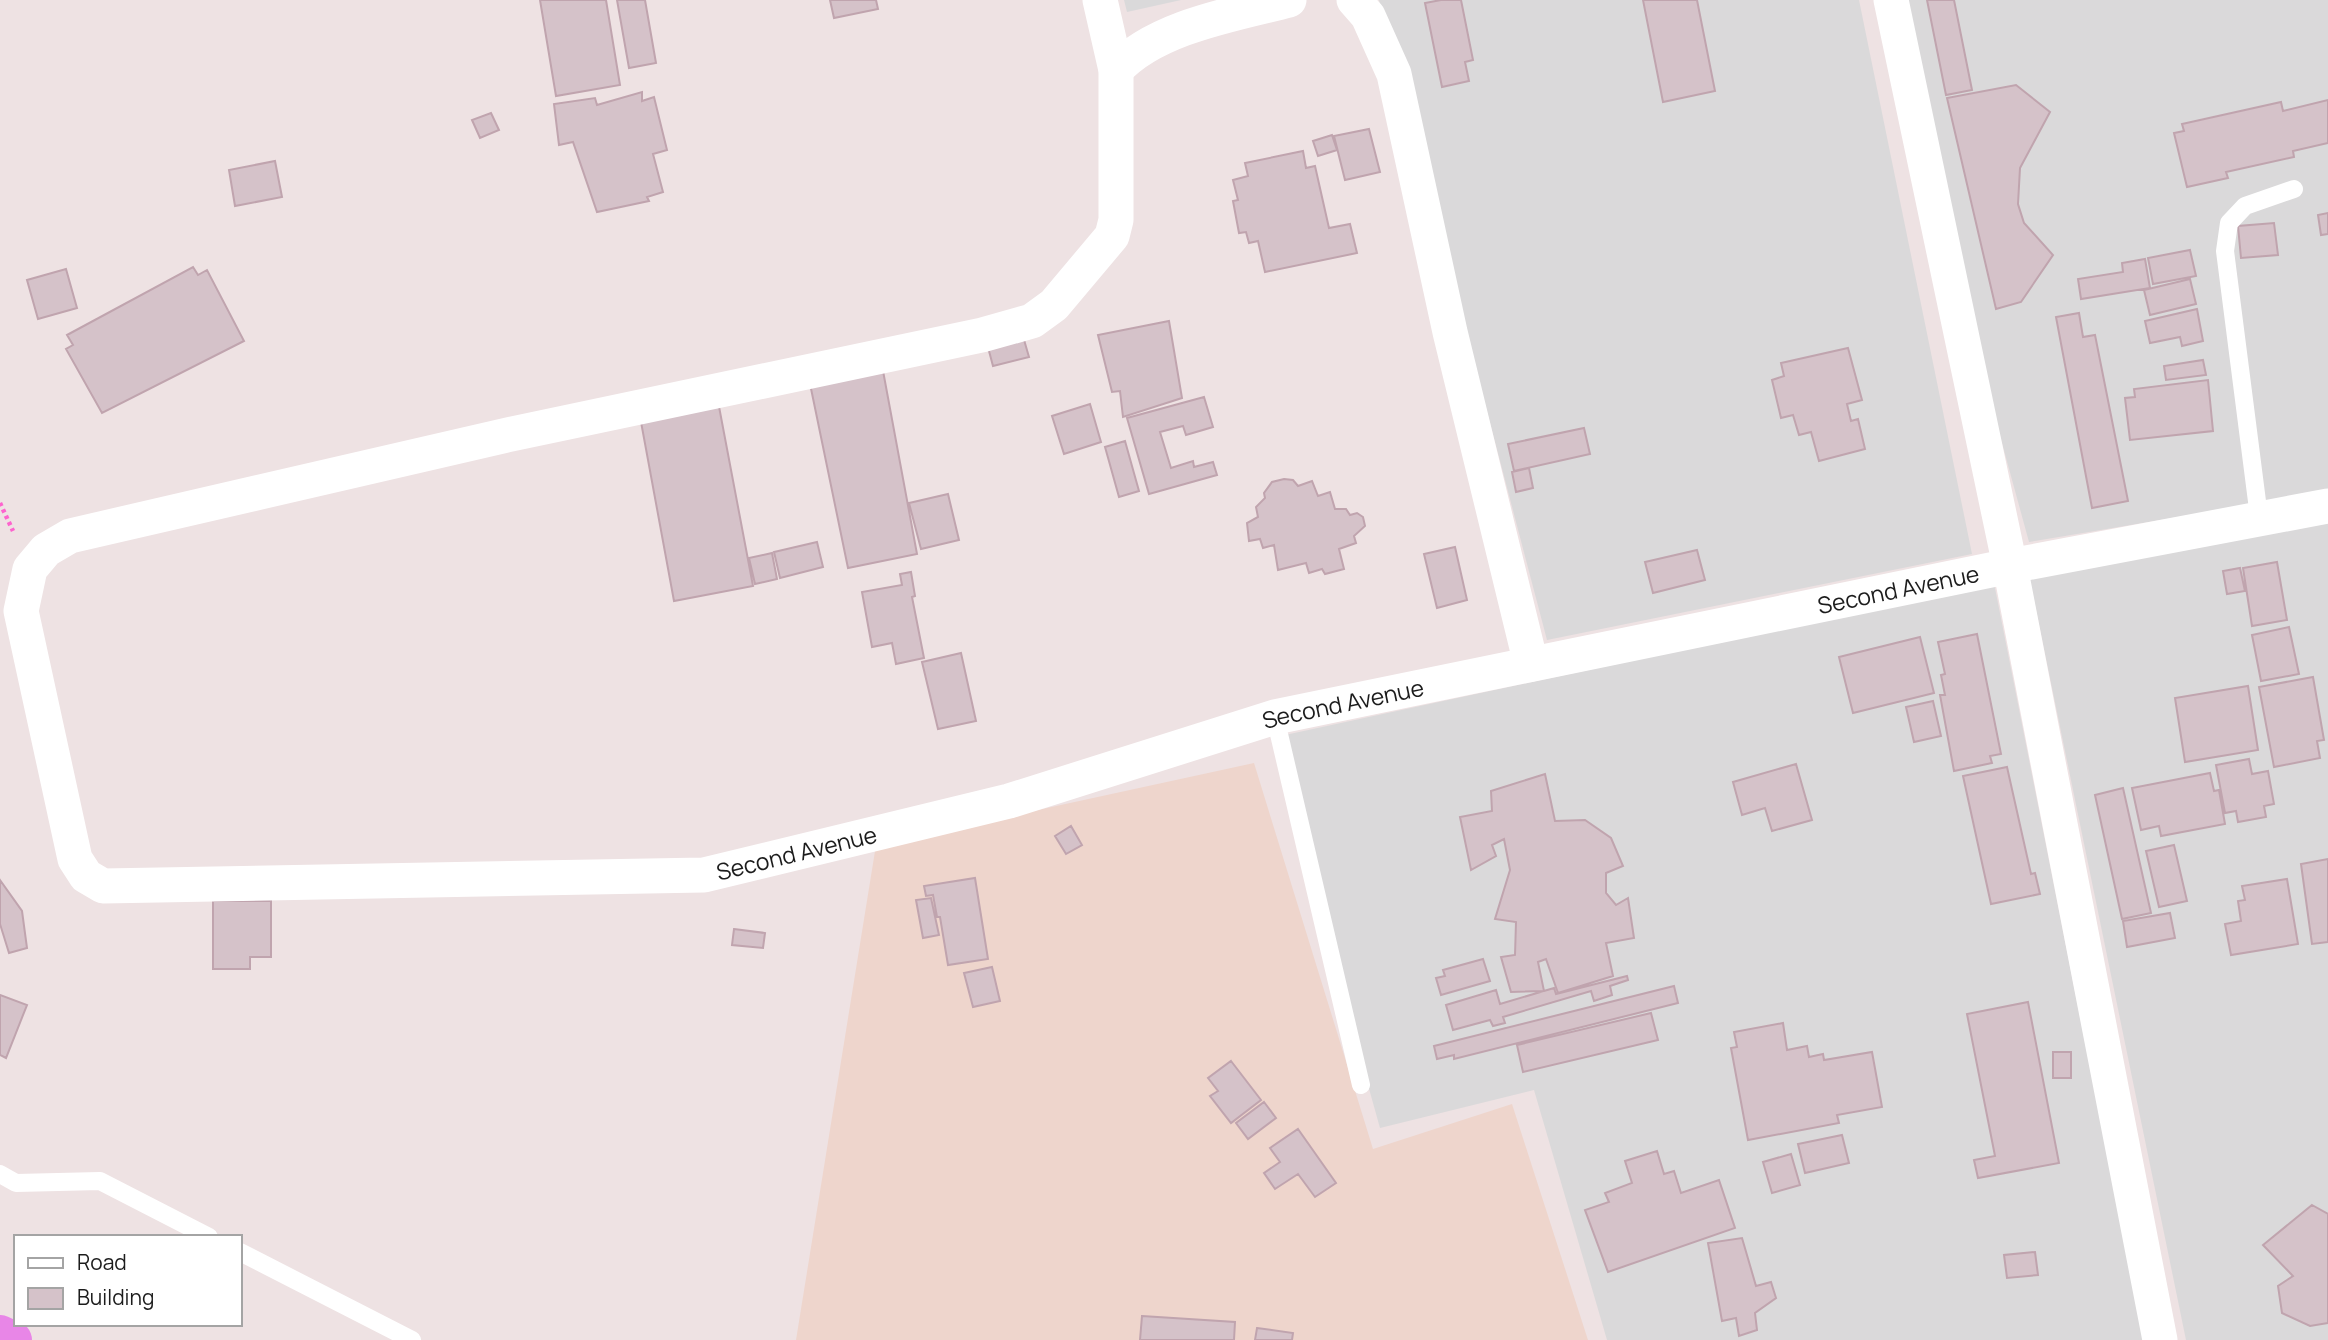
<svg xmlns="http://www.w3.org/2000/svg" width="2328" height="1340" font-family="Manrope,sans-serif">
	<style>
		.residential { fill: #dad9da }
		.farmland { fill: #eed5cc }
		.building { fill: #d5c2c9; stroke: #c0a4ae; stroke-width: 2 }
		.lines { fill: none; stroke-linecap: round; stroke-linejoin: round }
		.path { stroke: #fd64ce; stroke-width: 4.5; stroke-dasharray: 3.5 3.5; stroke-linecap: butt }
		.lane { stroke: #fff; stroke-width: 18 }
		.street { stroke: #fff; stroke-width: 35 }
		.highway { stroke: #e886e7; stroke-width: 38 }
		.labels { text-anchor: middle; dominant-baseline: central; stroke-width: 6; stroke-linejoin: round; paint-order: stroke }
		.street-label { font-size: 23px; fill: #1c1c1c; stroke: #fff }
	</style>
	<rect width="100%" height="100%" fill="#eee2e3"/>
	<!-- residential -->
	<path class="residential" d="M1124 0H1181L1127 12Z
		M1379 0H1859L1972 554 1547 640Z
		M1881 0H2328V492L2029 542Z
		M2328 521V1340H2186L2028 571Z
		M1994 583 2144 1340H1607L1534 1090 1380 1128 1271 738Z"/>
	<!-- farmland -->
	<path class="farmland" d="M1254 763 1373 1149 1512 1104 1588 1340H796L876 845Z"/>
	<!-- building -->
	<path class="building" d="M540 0H606L620 85 556 96Z
		M617 0H645L656 63 629 68Z
		M830 0H876L878 9 834 18Z
		M1441 0H1461L1473 60 1465 62 1469 81 1442 87 1425 3Z
		M1643 0H1697L1715 91 1663 102Z
		M1927 0H1954L1972 90 1946 95Z
		M2016 85 2050 112 2020 168 2018 204 2024 223 2053 255 2021 302 1996 309 1947 98Z
		M642 92V101L654 97 667 150 653 154 663 192 647 197 649 201 597 212 573 142 559 145 554 104 595 98 597 105Z
		M2328 100V143L2293 151 2294 157 2226 172 2228 178 2187 187 2174 133 2184 131 2182 124 2281 102 2283 111Z
		M491 113 499 130 480 138 472 120Z
		M1369 129 1380 172 1345 180 1334 136Z
		M1332 135 1337 150 1318 156 1313 141Z
		M1303 151 1306 168 1315 166 1329 228 1350 224 1357 253 1265 272 1258 241 1249 243 1246 232 1239 233 1233 201 1238 200 1233 180 1248 176 1245 163Z
		M275 161 282 197 235 206 229 170Z
		M2328 213V234L2321 235 2318 215Z
		M2274 223 2278 255 2241 258 2238 226Z
		M2190 250 2196 276 2153 284 2148 258Z
		M2145 259 2150 288 2081 299 2078 279 2123 272 2122 263Z
		M193 267 198 275 207 270 244 341 102 413 66 349 73 345 67 335Z
		M66 269 77 308 38 319 27 280Z
		M2190 279 2196 304 2150 315 2144 290Z
		M2197 309 2203 341 2182 346 2180 337 2150 343 2145 321Z
		M2079 313 2083 337 2095 335 2128 501 2092 508 2056 317Z
		M1169 321 1182 398 1123 417 1120 391 1112 392 1098 335Z
		M1020 326 1029 357 993 366 985 336Z
		M1848 348 1862 400 1847 404 1851 421 1858 419 1865 449 1819 461 1811 432 1799 435 1793 415 1781 418 1772 380 1784 376 1781 363Z
		M881 360 917 554 848 568 808 374Z
		M2203 360 2206 375 2166 380 2164 366Z
		M2208 380 2213 431 2130 440 2125 398 2135 397 2134 389Z
		M717 396 753 586 674 601 639 411Z
		M1204 397 1213 427 1186 435 1183 426 1160 432 1171 468 1193 461 1194 467 1213 462 1217 475 1149 494 1127 418Z
		M1090 404 1101 442 1064 454 1052 416Z
		M1584 428 1590 454 1514 471 1508 444Z
		M1125 441 1139 491 1119 497 1105 447Z
		M1529 468 1533 488 1516 492 1512 472Z
		M1284 479 1293 480 1298 486 1312 481 1318 496 1330 492 1335 509H1346L1350 515 1357 513 1363 517 1365 526 1354 536 1356 543 1339 549 1344 569 1325 574 1322 569 1309 573 1306 563 1278 570 1274 545 1263 548 1260 539 1249 541 1247 523 1258 517 1256 507 1265 498 1264 493 1272 482Z
		M948 494 959 540 921 549 909 503Z
		M817 542 823 567 780 578 774 552Z
		M1455 547 1467 600 1437 608 1424 554Z
		M1697 550 1705 580 1653 593 1645 562Z
		M772 553 777 579 755 584 749 558Z
		M2277 562 2287 620 2252 626 2243 568Z
		M2240 568 2245 591 2227 594 2223 571Z
		M911 572 915 596 912 597 924 658 896 664 892 643 872 647 862 592 902 585 900 574Z
		M2289 627 2299 674 2261 681 2252 635Z
		M1977 634 2001 754 1990 756 1992 763 1954 771 1940 695H1945L1941 675 1945 674 1938 642Z
		M1920 637 1934 693 1853 713 1839 657Z
		M961 653 976 721 938 729 922 662Z
		M2313 677 2324 740 2317 741 2320 758 2274 767 2259 687Z
		M2248 686 2258 750 2185 762 2175 698Z
		M1933 701 1941 736 1914 742 1906 707Z
		M2249 759 2252 774 2268 771 2274 804 2264 806 2266 817 2238 822 2236 811 2225 813 2216 765Z
		M1796 764 1812 820 1772 831 1765 808 1742 815 1733 782Z
		M2007 767 2031 874 2035 873 2040 894 1991 904 1963 776Z
		M2210 773 2214 791 2219 790 2225 824 2161 836 2159 826 2141 830 2132 788Z
		M1545 774 1555 821 1585 820 1611 838 1623 866 1606 873V893L1616 905 1628 898 1634 938 1606 943 1613 976 1558 993 1546 959 1538 962 1544 991 1511 992 1501 957 1515 955 1516 922 1495 919 1510 870 1504 839 1492 845 1496 856 1471 870 1460 817 1492 811 1491 791Z
		M2123 788 2151 913 2122 919 2095 795Z
		M1071 826 1082 845 1066 854 1055 836Z
		M2174 845 2187 901 2159 907 2146 851Z
		M2328 859V942L2312 944 2301 864Z
		M975 878 988 959 948 965 940 917H937L933 895 926 896 924 886Z
		M2287 879 2298 944 2231 955 2225 924 2241 921 2238 901 2245 900 2242 886Z
		M0 880 22 911 27 948 9 953 0 924Z
		M931 898 939 935 923 938 916 900Z
		M213 901H271V957H250V969H213Z
		M2170 913 2175 938 2127 947 2123 921Z
		M734 929 765 933 763 948 732 945Z
		M1483 959 1490 981 1441 995 1436 978 1445 976 1443 970Z
		M992 967 1000 1001 973 1007 964 973Z
		M1627 976 1628 980 1610 986 1612 995 1594 1001 1591 991 1503 1017 1505 1023 1493 1026 1490 1020 1453 1030 1446 1005 1496 990 1500 1004 1554 988 1556 994Z
		M1674 986 1678 1003 1454 1059V1055L1437 1059 1434 1046Z
		M0 995 27 1005 6 1058 0 1055Z
		M2028 1002 2059 1163 1978 1178 1974 1160 1995 1156 1967 1014Z
		M1651 1013 1658 1040 1523 1072 1517 1045Z
		M1783 1023 1787 1050 1807 1046 1809 1057 1823 1054 1824 1060 1872 1052 1882 1107 1837 1115 1839 1123 1748 1140 1731 1048 1737 1047 1734 1032Z
		M2053 1052H2071V1078H2053Z
		M1231 1061 1261 1100 1231 1123 1210 1096 1218 1091 1208 1078Z
		M1264 1102 1276 1118 1248 1139 1236 1123Z
		M1298 1129 1336 1183 1315 1197 1298 1174 1275 1189 1264 1173 1280 1162 1270 1148Z
		M1842 1135 1849 1163 1805 1173 1798 1144Z
		M1657 1151 1664 1174 1674 1171 1681 1193 1719 1180 1735 1228 1608 1272 1585 1210 1609 1202 1605 1193 1632 1183 1625 1161Z
		M1791 1154 1800 1185 1772 1193 1763 1162Z
		M2312 1205 2328 1214V1323L2310 1326 2282 1313 2278 1286 2293 1276 2263 1245Z
		M1742 1238 1756 1286 1771 1282 1776 1298 1755 1313 1757 1330 1739 1336 1736 1318 1722 1321 1708 1243Z
		M2035 1252 2038 1275 2007 1278 2004 1255Z
		M1142 1316 1235 1322 1234 1340H1140Z
		M1257 1328 1293 1333 1292 1340H1255Z"/>
	<g class="lines">
		<!-- path -->
		<path class="path" d="M0 503 13 531"/>
		<!-- lane -->
		<path class="lane" d="M2259 517 2225 251 2229 223 2245 206 2294 189
			M1275 717 1361 1085
			M0 1174 16 1183 100 1181 209 1237
			M240 1252 412 1340"/>
		<!-- street -->
		<g class="street">
			<path id="s1" d="M1100 0 1116 70V220L1112 236 1054 305 1032 321 982 335 507 435 70 536 46 550 30 569 21 611 75 859 86 876 103 886 704 875 1009 801 1275 717 2010 566 2328 506"/>
			<path d="M1354 0 1368 16 1394 74 1450 332 1531 664"/>
			<path d="M1891 0 2010 566 2160 1340"/>
			<path d="M1116 70C1155 27 1234 14 1289 0"/>
		</g>
		<!-- highway -->
		<path class="highway" d="M0 1334 13 1340"/>
	</g>
	<g class="labels">
		<!-- street labels -->
		<g class="street-label">
			<text stroke="none"><textPath href="#s1" startOffset="3561">Second Avenue</textPath></text>
			<text stroke="none"><textPath href="#s1" startOffset="2994">Second Avenue</textPath></text>
			<text stroke="none"><textPath href="#s1" startOffset="2427">Second Avenue</textPath></text>
		</g>
	</g>
	<!-- legend -->
	<rect x="14" y="1235" width="228" height="91" fill="#ffffff" stroke="#a4a4a4" stroke-width="2"/>
	<rect x="28" y="1258" width="35" height="10" fill="#ffffff" stroke="#a4a4a4" stroke-width="2"/>
	<text x="77" y="1270" font-size="21" fill="#1c1c1c">Road</text>
	<rect x="28" y="1288" width="35" height="21" fill="#d5c2c9" stroke="#a4a4a4" stroke-width="2"/>
	<text x="77" y="1305" font-size="21" fill="#1c1c1c">Building</text>
</svg>
